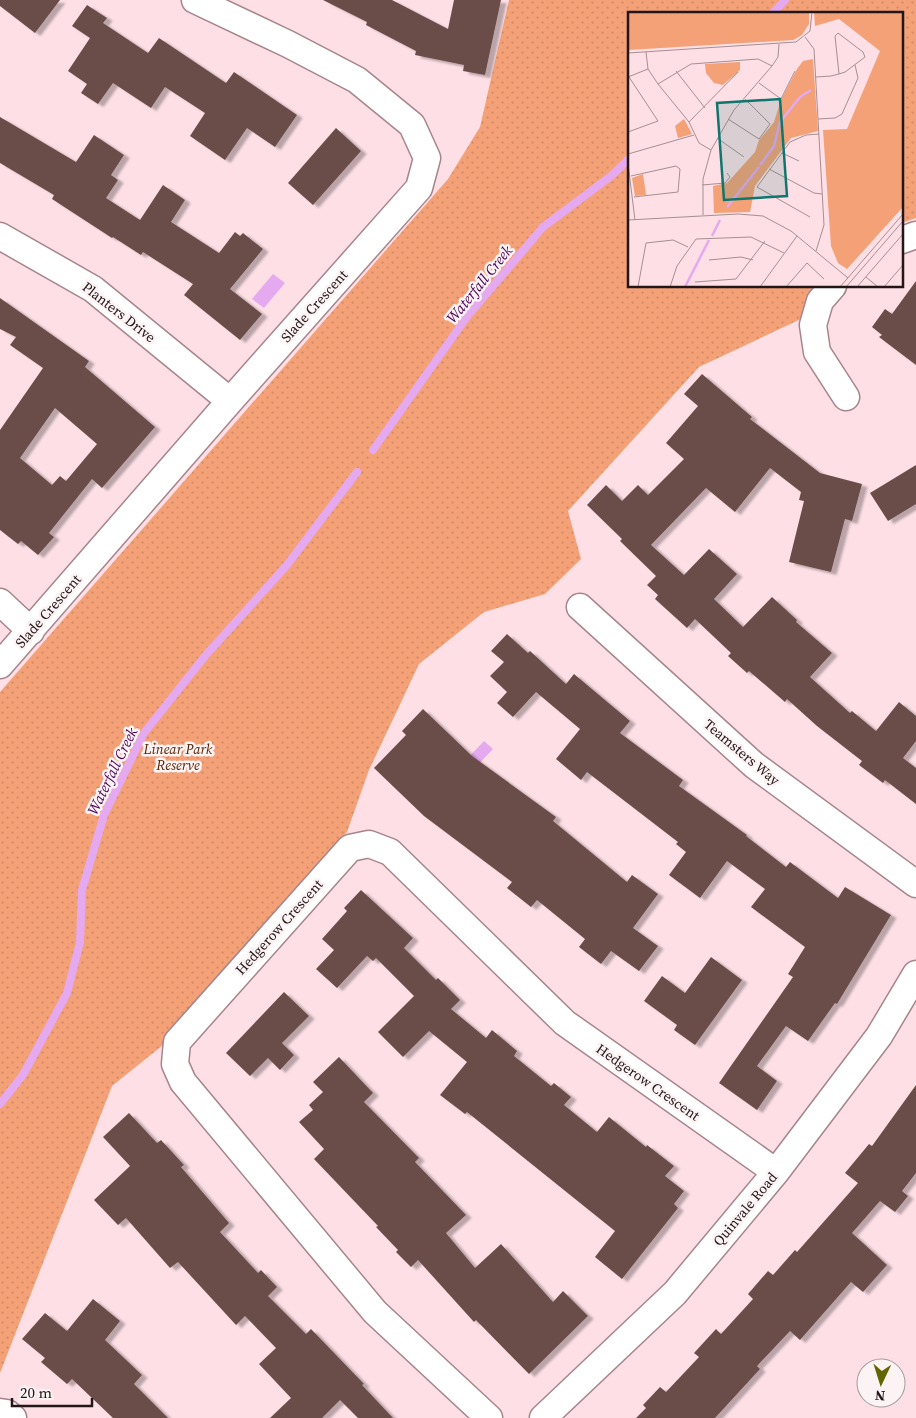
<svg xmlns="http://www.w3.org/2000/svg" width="916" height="1418" font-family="'Source Serif 4',serif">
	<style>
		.grass { fill: url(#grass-dots) }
		.water { fill: #e4a9ee }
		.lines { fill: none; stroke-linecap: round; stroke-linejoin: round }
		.stream { stroke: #e4a9ee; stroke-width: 8 }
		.building { fill: #6b4d49; fill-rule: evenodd; filter: url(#shadow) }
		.street-casing { stroke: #a6858c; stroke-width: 29 }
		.street { stroke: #fff; stroke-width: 26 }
		.labels { text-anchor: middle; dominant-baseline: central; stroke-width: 5; stroke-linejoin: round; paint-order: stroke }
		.street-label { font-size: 14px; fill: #231619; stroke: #fbf3f4 }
		.park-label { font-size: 14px; font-style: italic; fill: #572403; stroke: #fbf3f4 }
		.water-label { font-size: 15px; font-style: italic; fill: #4c0058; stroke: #fbf3f4 }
		.inset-river { fill: none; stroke: #e4a9ee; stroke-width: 2.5 }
		.inset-road { fill: none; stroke: #a68f93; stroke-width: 1 }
		.view { fill: #0f766e; fill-opacity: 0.15; stroke: #0f766e; stroke-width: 2.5 }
		.inset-edge { fill: none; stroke: #231619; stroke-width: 2.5 }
	</style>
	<defs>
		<pattern id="grass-dots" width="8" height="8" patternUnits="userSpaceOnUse" patternTransform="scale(1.25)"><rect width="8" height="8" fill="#f4a177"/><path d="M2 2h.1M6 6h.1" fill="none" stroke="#d18a66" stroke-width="1.8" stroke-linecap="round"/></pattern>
		<filter id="shadow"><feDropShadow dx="5.5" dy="3" stdDeviation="1" flood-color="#0004"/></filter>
	</defs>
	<rect width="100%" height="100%" fill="#fddfe5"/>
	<!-- grass -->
	<path class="grass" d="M509 0H916V218L902 223V14H630V286H818L803 318 699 367 568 511 581 559 545 594 484 612 419 664 369 770 347 832 163 1045 112 1086 0 1373V692L448 179 480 127Z"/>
	<!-- water -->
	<path class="water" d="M273 274 285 283 264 308 252 299Z
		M484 741 493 749 472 771 464 762Z"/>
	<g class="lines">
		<!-- stream -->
		<path class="stream" d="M772 14 785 0
			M373 450 466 318 543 227 611 176 630 158
			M0 1104 23 1075 67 993 80 942 82 890 104 815 144 733 205 656 287 565 357 472"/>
	</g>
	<!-- building -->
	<path class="building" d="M0 0H60L35 33 0 6Z
		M323 0H392L448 29 454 0H501L485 75 463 71 464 65 415 55 416 51 366 25 367 22Z
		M87 5 107 18 103 23 148 53 159 38 226 83 234 72 297 115 275 147 247 128 225 160 190 136 205 113 165 87 151 108 113 83 98 104 81 93 87 84 68 71 90 38 72 26Z
		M0 117 76 162 94 135 124 155 111 175 118 180 106 198 140 220 163 185 185 200 171 222 219 253 235 232 240 236 243 233 263 249 230 289 262 314 240 340 184 295 193 284 143 252 141 255 113 237 112 238 52 199 54 195 0 163Z
		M336 128 361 151 313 205 288 183Z
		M916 281V365L879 337 882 335 872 327 885 309 892 314Z
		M0 298 89 361 85 367 155 427 102 488 92 479 49 533 54 537 38 555 21 541 18 544 0 530V430L43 368 10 345 16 337 0 329ZM55 408 97 444 66 481 60 476 52 485 20 458Z
		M702 374 752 417 750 419 820 473 862 484 852 521 845 519 831 572 789 562 804 501 799 500 801 492 770 468 735 512 706 488 651 545 684 575 709 549 737 574 714 599 743 627 772 597 797 620 796 622 832 653 810 677 850 713 852 711 876 731 899 702 916 716V741L903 758 916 768V804L885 780 883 783 859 765 862 761 817 726 787 699 785 702 749 671 747 673 728 656 731 653 695 619 687 628 655 599 658 595 647 585 656 576 620 541 622 539 587 505 606 485 622 501 638 485 648 495 684 459 666 443 698 406 684 394Z
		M916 465V504L888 521 870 493Z
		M507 634 528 653 530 651 566 684 574 674 630 721 620 733 683 780 679 786 747 835 746 836 786 867 790 862 838 898 845 887 891 915 837 1004 835 1003 808 1041 786 1026 757 1066 777 1081 757 1110 719 1083 793 977 788 974 805 947 751 907 765 889 727 861 700 898 669 875 686 852 676 844 678 842 587 772 581 780 556 759 580 729 536 692 513 717 497 703 507 692 490 676 504 662 491 651Z
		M423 709 472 756 556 817 553 821 627 882 632 875 658 894 633 928 658 946 639 971 611 951 601 964 579 947 585 939 537 900 531 907 507 888 512 882 424 816 374 768 406 735 402 731Z
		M361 890 413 938 404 948 436 980 438 978 460 1000 451 1009 486 1038 492 1030 517 1051 514 1056 551 1086 554 1083 571 1097 564 1105 597 1132 609 1117 646 1147 647 1145 674 1166 665 1176 684 1191 674 1204 678 1208 622 1279 595 1257 615 1231 467 1112 465 1114 440 1095 467 1062 429 1031 403 1057 378 1032 414 996 376 958 373 961 367 956 337 988 316 969 334 950 322 939 347 911 344 908Z
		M711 957 742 980 695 1045 674 1030 677 1025 644 1001 662 976 685 993Z
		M284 992 309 1016 282 1043 294 1055 280 1070 268 1058 250 1076 226 1053Z
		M339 1057 373 1093 364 1102 419 1158 415 1162 466 1215 446 1233 475 1268 501 1244 553 1302 563 1291 588 1316 529 1374 476 1320 474 1322 418 1260 411 1267 396 1252 398 1250 376 1227 378 1226 314 1159 324 1149 299 1122 313 1110 309 1105 323 1092 313 1082Z
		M916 1085V1173L902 1191 908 1196 895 1212 880 1201 852 1233 887 1265 863 1292 851 1282 800 1340 790 1331 757 1366 760 1369 715 1418H636L646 1408 643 1405 660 1387 666 1392 699 1357 694 1353 716 1329 721 1334 753 1299 748 1294 768 1271 773 1275 795 1250 797 1252 858 1183 845 1173 869 1144 872 1146Z
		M129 1113 157 1143 161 1140 184 1165 181 1167 229 1223 220 1232 258 1273 261 1270 277 1287 268 1296 306 1334 311 1329 364 1384 362 1385 393 1418H358L340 1400 322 1418H270L291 1398 259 1364 276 1348 245 1316 236 1325 178 1262 170 1268 126 1218 118 1225 94 1200 130 1166 103 1137Z
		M93 1299 120 1321 105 1340 142 1375 134 1384 168 1418H113L72 1379 67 1384 41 1362 45 1358 22 1339 45 1313 67 1331Z"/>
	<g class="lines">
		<!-- street casing -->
		<g class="street-casing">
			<path id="street" d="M0 236 93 289 230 401
				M902 240 916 235
				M833 286 820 301 813 325 817 352 846 397
				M0 602 31 631
				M580 607 754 765 916 884
				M0 665 230 401 419 188 427 158 412 125 357 80 288 44 195 0
				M0 1412 7 1413 13 1418
				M489 1418 375 1312 183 1082 175 1064 177 1042 350 848 369 844 390 852 565 1023 776 1172
				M543 1418 675 1293 776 1172 879 1036 916 974"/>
		</g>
		<!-- street -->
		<use href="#street" class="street"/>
	</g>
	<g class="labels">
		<!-- street labels -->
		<g class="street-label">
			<text transform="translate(314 306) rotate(-48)">Slade Crescent</text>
			<text transform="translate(119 312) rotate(38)">Planters Drive</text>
			<text transform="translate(48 611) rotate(-49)">Slade Crescent</text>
			<text transform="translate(742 752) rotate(40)">Teamsters Way</text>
			<text transform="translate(279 927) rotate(-48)">Hedgerow Crescent</text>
			<text transform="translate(648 1082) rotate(35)">Hedgerow Crescent</text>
			<text transform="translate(745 1209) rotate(-50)">Quinvale Road</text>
		</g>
		<!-- park labels -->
		<g class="park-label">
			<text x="178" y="749">Linear Park<tspan x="178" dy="16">Reserve</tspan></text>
		</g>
		<!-- water labels -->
		<g class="water-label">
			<text transform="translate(479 284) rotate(-51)">Waterfall Creek</text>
			<text transform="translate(112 771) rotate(-64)">Waterfall Creek</text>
		</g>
	</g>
	<!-- overview -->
	<g transform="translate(628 12)">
		<rect width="275" height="275" fill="#fddfe5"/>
		<path d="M0 0H181V12L174 23 165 28 0 38ZM186 0H275V195L219 257 210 251 203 234 195 118 219 117 252 39 211 7 187 14ZM185 47 190 119 163 126 127 174 122 200 86 201 85 174 99 171 127 140 131 128 146 110 153 88 169 57 175 49ZM112 50V58L95 73 86 71 78 61 77 52ZM56 107 64 122 50 126 47 114ZM15 162 18 183 7 184 4 166Z" fill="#f4a177"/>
		<path class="inset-river" d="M132 153 146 134 152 110 172 85 183 78M99 195 131 155M84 224 92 208M57 275 81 228"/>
		<path class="inset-road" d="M177 25 186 37 196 213 188 239M18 40 20 57 30 72 61 110 71 131 83 138M0 41 168 30 182 19 184 0M48 59 77 96M0 65 20 57M188 65 203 64 211 62 217 60 237 45 235 40 210 21 207 24 211 62M131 71 153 87 167 59M30 72 63 52 130 47 144 54M100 107 131 127 142 112 117 87M190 107 207 106 214 102 230 66 227 53M61 110 110 60M0 120 30 109 1 65M89 126 116 145M154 141 171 149M0 142 66 123M0 152 7 208M141 157 186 181 194 182M3 164 48 154 52 157 50 180 6 185M74 173 97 171 102 165 99 161M75 203V167L83 138 106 98 144 54 150 45 151 32M182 205 129 175 162 130 178 123 191 122M0 208 110 202 135 204 163 219 220 266M81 248 113 245 125 248M238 265 250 275M67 270 108 267 137 229M10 275 18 231 45 228 60 235M42 275 49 254 68 227 123 225 156 241M132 275 169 224M158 275 179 251 196 267M212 275 275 202M218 275 275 209M229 275 275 222M256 275 275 253"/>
		<path class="view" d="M152 87 159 184 96 188 89 91Z"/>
		<rect width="275" height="275" class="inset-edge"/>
	</g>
	<!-- north arrow -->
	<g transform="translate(881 1383) rotate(184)"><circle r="24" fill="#fbf3f4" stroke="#a59b9c"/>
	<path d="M0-4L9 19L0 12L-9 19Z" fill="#626602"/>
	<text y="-8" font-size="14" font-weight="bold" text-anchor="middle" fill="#231619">N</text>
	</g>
	<!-- scale -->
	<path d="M12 1398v8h80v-8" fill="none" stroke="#231619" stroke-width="2.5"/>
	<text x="20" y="1398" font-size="15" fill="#231619" stroke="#fbf3f4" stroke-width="4" paint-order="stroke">20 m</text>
</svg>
